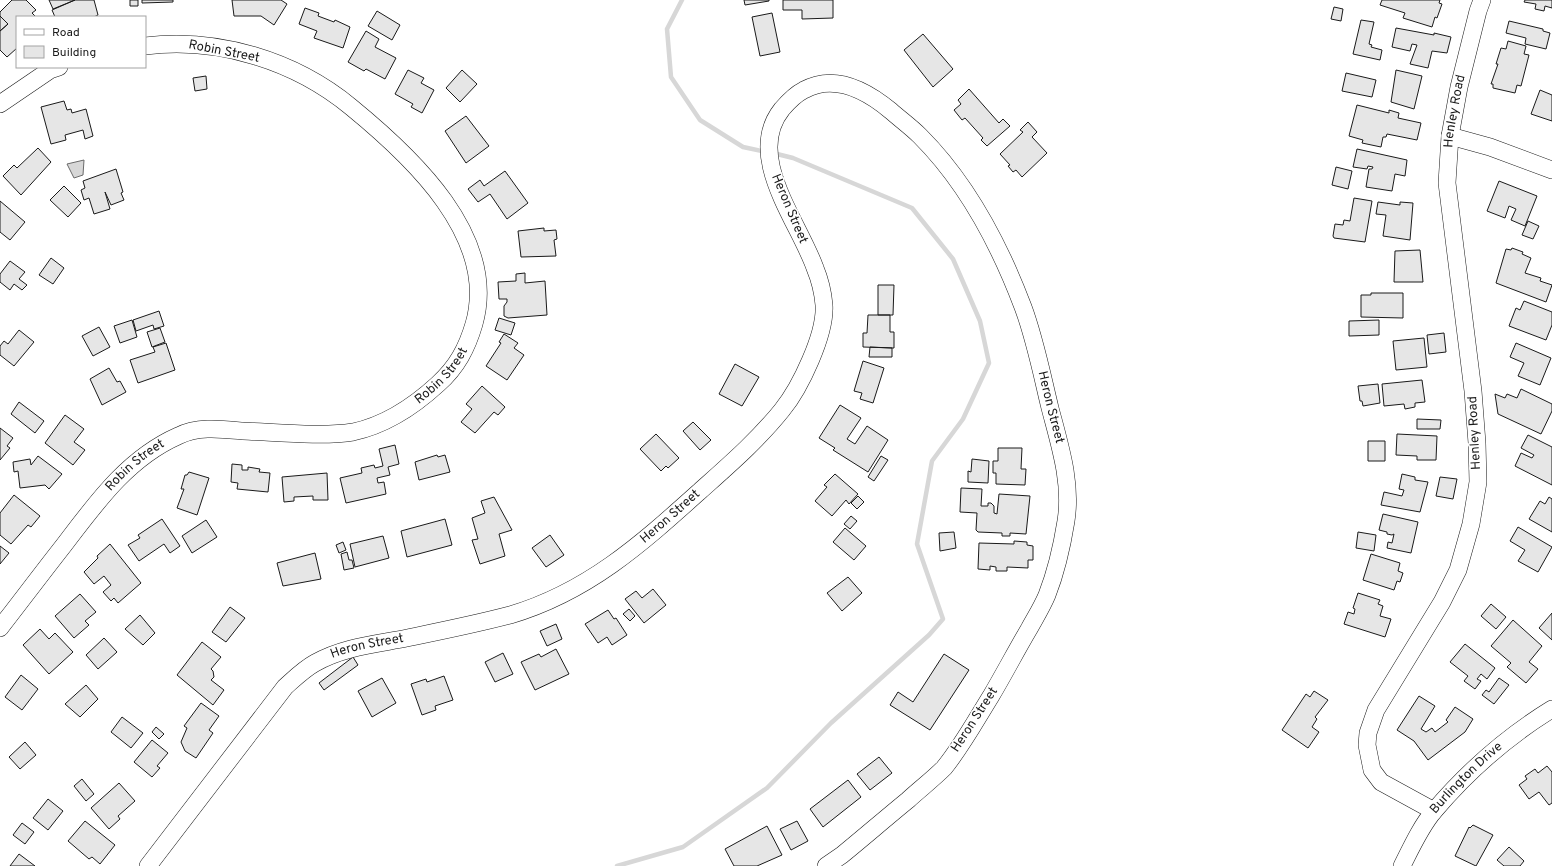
<svg xmlns="http://www.w3.org/2000/svg" width="1552" height="866" font-family="Overpass,sans-serif">
	<style>
		.water { fill: #d7d7d7; stroke: #6a6a6a }
		.lines { fill: none; stroke-linecap: round; stroke-linejoin: round }
		.stream { stroke: #d7d7d7; stroke-width: 4.5 }
		.building { fill: #e6e6e6; stroke: #1a1a1a }
		.minor-casing { stroke: #1a1a1a; stroke-width: 18 }
		.minor { stroke: #fff; stroke-width: 17 }
		.labels { text-anchor: middle; dominant-baseline: central; stroke-width: 3; stroke-linejoin: round; paint-order: stroke }
		.street-label { font-size: 13px; fill: #1a1a1a; stroke: #fff }
	</style>
	<rect width="100%" height="100%" fill="#fff"/>
	<!-- water -->
	<path class="water" d="M84 160 83 175 74 178 67 164Z"/>
	<g class="lines">
		<!-- stream -->
		<path class="stream" d="M682 0 667 29 671 77 700 120 743 147 766 152
			M617 866 683 847 767 788 831 723 929 635 943 619 917 544 932 461 963 419 989 363 980 321 953 259 912 208 793 158 773 153"/>
	</g>
	<!-- building -->
	<path class="building" d="M12 0H26L36 10 32 13 36 17H17V48L7 57 0 50V31L8 24 0 16V12Z
		M49 0H75L53 9Z
		M75 0H94L98 15 94 17H55L52 10Z
		M130 0H138V6H130Z
		M142 0H173V2L142 3Z
		M232 0H281L287 4 274 25 261 16H234Z
		M744 0H769V1L745 5Z
		M783 0H833V18L802 19V10H783Z
		M1382 0H1440L1439 3 1442 4 1437 18 1435 17 1432 27 1403 18 1405 13 1380 5Z
		M1525 0H1552V8L1545 6 1544 11 1535 9 1536 4 1524 2Z
		M1334 7 1343 9 1341 21 1331 19Z
		M305 8 319 13 318 16 334 22 335 20 350 27 343 48 314 38 317 31 299 24Z
		M377 11 400 25 392 40 368 26Z
		M772 13 780 52 760 56 752 17Z
		M0 16 8 24 0 31Z
		M1361 20 1374 22 1369 44 1372 45 1371 47 1382 50 1380 60 1353 54Z
		M1509 21 1543 29V31L1550 33 1546 49 1525 44 1526 38 1506 33Z
		M1396 28 1434 35V33L1451 37 1447 53 1432 51 1428 68 1410 64 1417 45 1412 44 1410 51 1392 47Z
		M366 31 379 39 375 47 396 58 385 79 366 69 364 71 348 62Z
		M923 34 953 69 933 87 904 50Z
		M1508 41 1526 46 1524 54 1529 55 1521 86 1517 85 1515 93 1493 88V84H1491L1498 64H1496L1501 48 1506 49Z
		M408 70 424 78 421 83 434 90 422 113 411 107 413 104 395 94Z
		M462 70 477 84 460 102 446 88Z
		M1396 70 1422 76 1414 109 1391 102Z
		M1346 73 1376 80 1372 97 1342 91Z
		M206 76 207 89 195 91 193 78Z
		M969 89 999 123 1003 119 1010 126 987 146 981 140 983 138 965 118 962 120 954 110 961 104 958 100Z
		M1540 90 1552 95V121L1531 114Z
		M64 101 67 110 71 109 72 113 86 109 93 136 85 139 83 130 65 135 66 140 51 144 41 107Z
		M1357 105 1389 113V110L1399 113 1398 118 1421 123 1417 140 1387 134 1386 137H1383L1381 147 1362 143 1363 140 1349 136Z
		M466 116 489 146 466 163 445 131Z
		M1028 122 1037 132 1032 137 1047 153 1022 177 1016 170 1013 172 1008 166 1010 165 1000 154 1023 132 1020 130Z
		M38 148 51 162 21 195 3 176 14 165 17 168Z
		M1357 149 1407 160 1405 176 1395 174 1392 191 1366 187 1369 169H1372L1373 167 1368 166 1367 169 1353 167Z
		M1336 167 1352 171 1348 189 1332 185Z
		M116 169 123 192 121 193 124 200 111 205 105 192 110 209 94 214 89 198 84 200 81 190 85 188 83 181Z
		M505 171 528 203 507 219 490 194 478 202 468 189 480 180 484 186Z
		M1499 181 1537 196 1525 226 1511 220 1516 209 1509 206 1505 218 1487 211Z
		M64 186 81 203 68 217 50 200Z
		M1354 198 1372 201 1365 242 1334 238 1333 236 1335 224 1343 225 1344 220 1350 221Z
		M0 201 25 222 10 240 0 232Z
		M1378 202 1400 205V202L1413 203 1410 240 1383 236 1386 215 1376 214Z
		M1528 221 1539 226 1533 239 1522 235Z
		M544 228V231L556 230 557 239 554 240 556 256 521 257 518 231Z
		M1512 248 1523 252 1522 254 1531 258 1525 273 1541 278 1540 281 1552 285 1546 302 1496 283 1506 249 1511 250Z
		M1420 250 1423 282H1394L1395 251Z
		M51 258 64 268 53 284 39 275Z
		M10 261 25 272 19 279 27 285 22 290 14 284 10 290 0 282V274Z
		M525 273V283L545 281 547 315 508 318 504 316V306L507 302V299H499L498 282 516 281V274Z
		M878 285H894L893 315H878Z
		M1371 293H1403V318L1361 317V295H1371Z
		M1524 301 1552 312V325L1546 340 1509 326 1516 308 1520 310Z
		M159 311 164 326 154 329 153 325 136 331 133 320Z
		M868 315H890V332H894V348L863 347V333H867Z
		M499 318 515 323 511 335 495 330Z
		M132 320 137 337 120 343 114 326Z
		M1379 320V335L1349 336V321Z
		M99 327 110 347 93 356 82 336Z
		M160 328 165 342 152 347 147 332Z
		M19 330 34 342 14 366 0 355V346L4 341 8 344Z
		M1444 333 1446 352 1429 354 1427 335Z
		M504 334 518 343 514 348 524 355 507 380 486 366 501 343 499 342Z
		M1424 338 1427 367 1396 370 1393 341Z
		M166 343 175 370 138 383 130 360 155 352 153 347Z
		M1516 343 1551 358 1540 385 1518 376 1524 363 1510 357Z
		M870 347 892 348V357H869Z
		M863 361 884 368 873 403 860 399 862 393 854 391Z
		M735 364 759 377 742 406 719 394Z
		M109 368 117 382 120 381 126 392 102 405 90 379Z
		M1422 380 1425 402 1415 403V407L1405 409 1404 404 1384 406 1382 384Z
		M1378 384 1380 403 1363 406 1362 401H1360L1358 386Z
		M482 386 505 407 498 415 494 412 475 433 461 422 472 409 466 404Z
		M1521 389 1552 404V411L1541 434 1498 414 1495 394 1505 398 1507 394 1517 398Z
		M19 402 44 421 35 433 11 414Z
		M840 405 861 418 847 439 855 444 867 426 888 440 868 472 833 450 835 448 819 438Z
		M65 415 84 429 74 442 85 450 73 465 45 443Z
		M1417 419 1441 420 1440 429H1417Z
		M693 422 711 440 700 450 683 431Z
		M0 428 13 438 7 446 10 448 0 460Z
		M656 434 679 458 668 468 666 466 661 471 640 449Z
		M1397 434 1437 436 1436 460H1417V456L1396 455Z
		M1528 435 1552 447V485L1515 466 1521 453 1532 458 1534 455 1521 448Z
		M1368 441H1385V461H1368Z
		M395 445 399 464 388 467 390 475 377 478 378 483 384 482 386 494 346 503 340 478 362 473 361 468 374 465 375 468 383 466 379 449Z
		M998 448H1022L1021 469H1026L1025 485 996 484V473H993V461H998Z
		M437 455 438 457 445 455 450 472 419 480 415 462Z
		M38 456 62 474 49 489 45 485 20 488 18 471 14 472 13 462 30 459 31 465Z
		M881 456 888 460 874 481 868 477Z
		M972 459 989 461 988 483 968 482V471L971 472Z
		M232 464 242 465V470H248V467L260 469 259 472 270 473 268 492 237 489 238 483 231 482Z
		M189 472 209 478 197 515 177 508 184 489H181L185 475H187Z
		M327 473 328 500H313V496L294 497V501L284 502 282 477Z
		M835 474 858 494 849 504 846 500 832 516 815 501 827 487 824 485Z
		M1402 474 1415 477V480L1428 482 1420 512 1381 505 1384 492 1402 496 1404 490 1399 489Z
		M1440 477 1457 479 1453 499 1436 496Z
		M961 488 982 489 981 506H988V503H991L994 506V513L997 514 999 494 1030 496 1026 534 1010 533V536H1002V533L978 532 976 530 977 513 960 512Z
		M14 495 40 516 31 527 28 525 11 544 0 535V513Z
		M858 496 864 502 857 509 851 503Z
		M494 497 512 530 499 534 505 556 480 564 472 540 478 539 472 518 485 513 481 501Z
		M1549 497 1552 499V532L1529 519 1540 501 1545 504Z
		M1383 514 1418 522 1411 553 1387 548 1388 542 1392 543 1394 534 1392 535 1387 534V532L1379 530Z
		M851 516 857 521 850 529 844 524Z
		M162 519 180 546 170 553 164 544 139 561 128 545 140 538 138 535Z
		M445 519 452 545 407 557 401 531Z
		M206 520 217 537 192 553 182 536Z
		M1518 527 1552 547 1538 572 1518 561 1525 550 1510 541Z
		M845 528 866 546 854 560 833 542Z
		M954 532 956 548 940 551 939 533Z
		M1358 532 1376 535 1374 551 1356 548Z
		M550 535 564 555 546 567 532 548Z
		M383 536 389 558 355 567 350 544Z
		M1014 541 1027 542V545L1033 546V560H1028V568L1007 567V571H996V567L990 566V570L978 569 979 543 1014 544Z
		M343 542 346 550 339 553 336 545Z
		M110 544 141 583 118 603 114 598 111 601 103 592 111 585 104 576 94 584 84 572 98 558 97 556Z
		M0 546 9 553 0 564Z
		M347 552 349 560H352L354 568 344 570 341 554Z
		M315 553 321 579 283 586 277 563Z
		M1371 554 1400 563 1398 571 1403 573 1400 582 1397 581 1394 590 1363 580Z
		M848 577 862 593 842 611 827 593Z
		M653 589 666 605 644 623 625 599 636 591 642 598Z
		M1358 593 1380 600 1378 604 1383 606 1380 616 1391 619 1385 637 1344 624 1348 612 1354 614 1355 609 1353 608Z
		M80 594 96 612 85 621 89 625 74 638 55 616Z
		M1491 604 1506 617 1496 629 1481 616Z
		M230 607 245 618 226 642 212 632Z
		M629 609 635 616 630 621 623 614Z
		M608 610 614 619 616 618 627 635 612 645 607 637 598 643 585 624Z
		M1552 613V640L1539 628Z
		M140 615 155 633 143 645 125 629Z
		M1513 620 1542 646 1529 662 1538 669 1526 683 1507 667 1511 663 1491 646Z
		M556 624 562 639 547 646 540 631Z
		M40 629 49 639 55 633 73 652 49 674 23 645Z
		M104 638 117 652 98 669 86 655Z
		M202 642 221 657 211 669 213 671 214 677 211 680 224 690 213 705 177 675Z
		M1465 644 1495 668 1487 679 1481 674 1477 679 1481 681 1475 689 1464 681 1468 676 1450 662Z
		M556 649 569 674 535 690 521 662 539 654 541 657Z
		M503 653 513 674 495 682 485 662Z
		M944 654 969 670 930 730 890 705 898 692 913 702Z
		M353 657 358 665 324 690 319 683Z
		M21 675 38 689 22 710 5 697Z
		M444 676 453 700 435 706 436 710 422 715 411 684 426 679 427 682Z
		M382 678 396 703 372 717 358 691Z
		M1499 678 1509 685 1494 704 1482 695 1486 690 1489 692Z
		M86 685 98 699 80 717 65 704Z
		M1314 691 1328 700 1315 717 1317 719 1312 727 1319 732 1308 748 1282 730 1306 694 1310 697Z
		M1419 696 1435 706 1421 729 1426 732 1432 728 1435 732 1448 722 1446 720 1455 707 1473 719 1465 732 1428 760 1414 741 1397 730Z
		M201 703 219 716 209 730 213 733 196 758 185 751 181 742 187 728 184 726Z
		M122 717 143 733 131 748 111 732Z
		M156 727 164 734 159 739 152 732Z
		M152 740 168 753 157 766 160 768 152 777 134 762Z
		M25 742 36 755 20 769 9 757Z
		M879 757 892 773 870 790 857 774Z
		M1547 766 1552 772V803L1549 805 1539 792 1529 799 1519 785 1527 779 1525 776 1535 769 1538 773Z
		M82 779 94 794 86 801 74 786Z
		M848 780 861 797 823 827 810 809Z
		M119 783 135 801 118 816 120 819 109 829 91 808Z
		M48 799 63 811 48 830 33 818Z
		M85 821 115 845 100 864 92 857 89 859 68 841Z
		M797 821 808 841 791 850 780 829Z
		M22 823 34 832 25 844 13 835Z
		M1473 825 1493 835 1476 866 1455 856 1469 827 1470 828Z
		M767 826 782 855 757 866H734L725 849Z
		M1509 847 1524 861 1520 866H1504L1497 860Z
		M19 854 35 866H10Z"/>
	<g class="lines">
		<!-- minor casing -->
		<g class="minor-casing">
			<g id="minor">
				<path d="M0 104 50 70 59 67"/>
				<path d="M1450 136 1490 147 1552 170"/>
				<path id="s1" d="M0 628C21 601 42 573 64 545 96 503 128 458 178 436 198 426 221 429 243 431 273 432 323 437 353 432 386 425 413 407 438 384 457 367 467 348 474 324 499 237 411 156 351 107 294 60 217 37 145 46"/>
				<path id="s2" d="M1434 811 1381 782 1372 770 1367 745 1368 733 1376 710 1442 602 1458 570 1471 524 1478 482 1477 443 1473 391 1447 183 1450 136 1459 87 1478 11 1482 0"/>
				<path id="s3" d="M148 866 285 687C295 678 304 669 315 663 343 647 376 644 407 638 441 631 476 624 510 615 588 592 641 544 700 491 729 465 758 440 782 410 800 388 826 334 824 305 823 293 820 280 815 268 799 222 744 156 782 109 788 102 796 94 804 90 835 73 867 91 891 111 900 119 911 127 920 136 966 182 1000 246 1023 307 1035 339 1042 375 1050 408 1060 446 1072 483 1066 521 1062 546 1056 572 1047 595 1042 607 1035 618 1029 629 1016 651 1004 674 991 696 976 720 962 746 944 768 933 779 920 789 908 800 886 818 864 837 842 855L826 866"/>
				<path id="s4" d="M1402 866C1411 848 1421 826 1434 811 1468 771 1508 736 1552 709"/>
			</g>
		</g>
		<!-- minor -->
		<use href="#minor" class="minor"/>
	</g>
	<g class="labels">
		<!-- street labels -->
		<g class="street-label">
			<text transform="translate(224 52) rotate(11)">Robin Street</text>
			<text stroke="none"><textPath href="#s2" startOffset="763">Henley Road</textPath></text>
			<text transform="translate(789 209) rotate(67)">Heron Street</text>
			<text stroke="none"><textPath href="#s1" startOffset="548">Robin Street</textPath></text>
			<text stroke="none"><textPath href="#s3" startOffset="1602">Heron Street</textPath></text>
			<text transform="translate(1475 433) rotate(-93)">Henley Road</text>
			<text stroke="none"><textPath href="#s1" startOffset="212">Robin Street</textPath></text>
			<text stroke="none"><textPath href="#s3" startOffset="655">Heron Street</textPath></text>
			<text stroke="none"><textPath href="#s3" startOffset="319">Heron Street</textPath></text>
			<text transform="translate(975 720) rotate(-57)">Heron Street</text>
			<text stroke="none"><textPath href="#s4" startOffset="110">Burlington Drive</textPath></text>
		</g>
	</g>
	<!-- legend -->
	<rect x="16" y="16" width="130" height="52" fill="#ffffff" stroke="#a3a3a3"/>
	<rect x="24" y="29" width="20" height="6" fill="#ffffff" stroke="#a3a3a3"/>
	<text x="52" y="36" font-size="12" fill="#1a1a1a">Road</text>
	<rect x="24" y="46" width="20" height="12" fill="#e6e6e6" stroke="#a3a3a3"/>
	<text x="52" y="56" font-size="12" fill="#1a1a1a">Building</text>
</svg>
